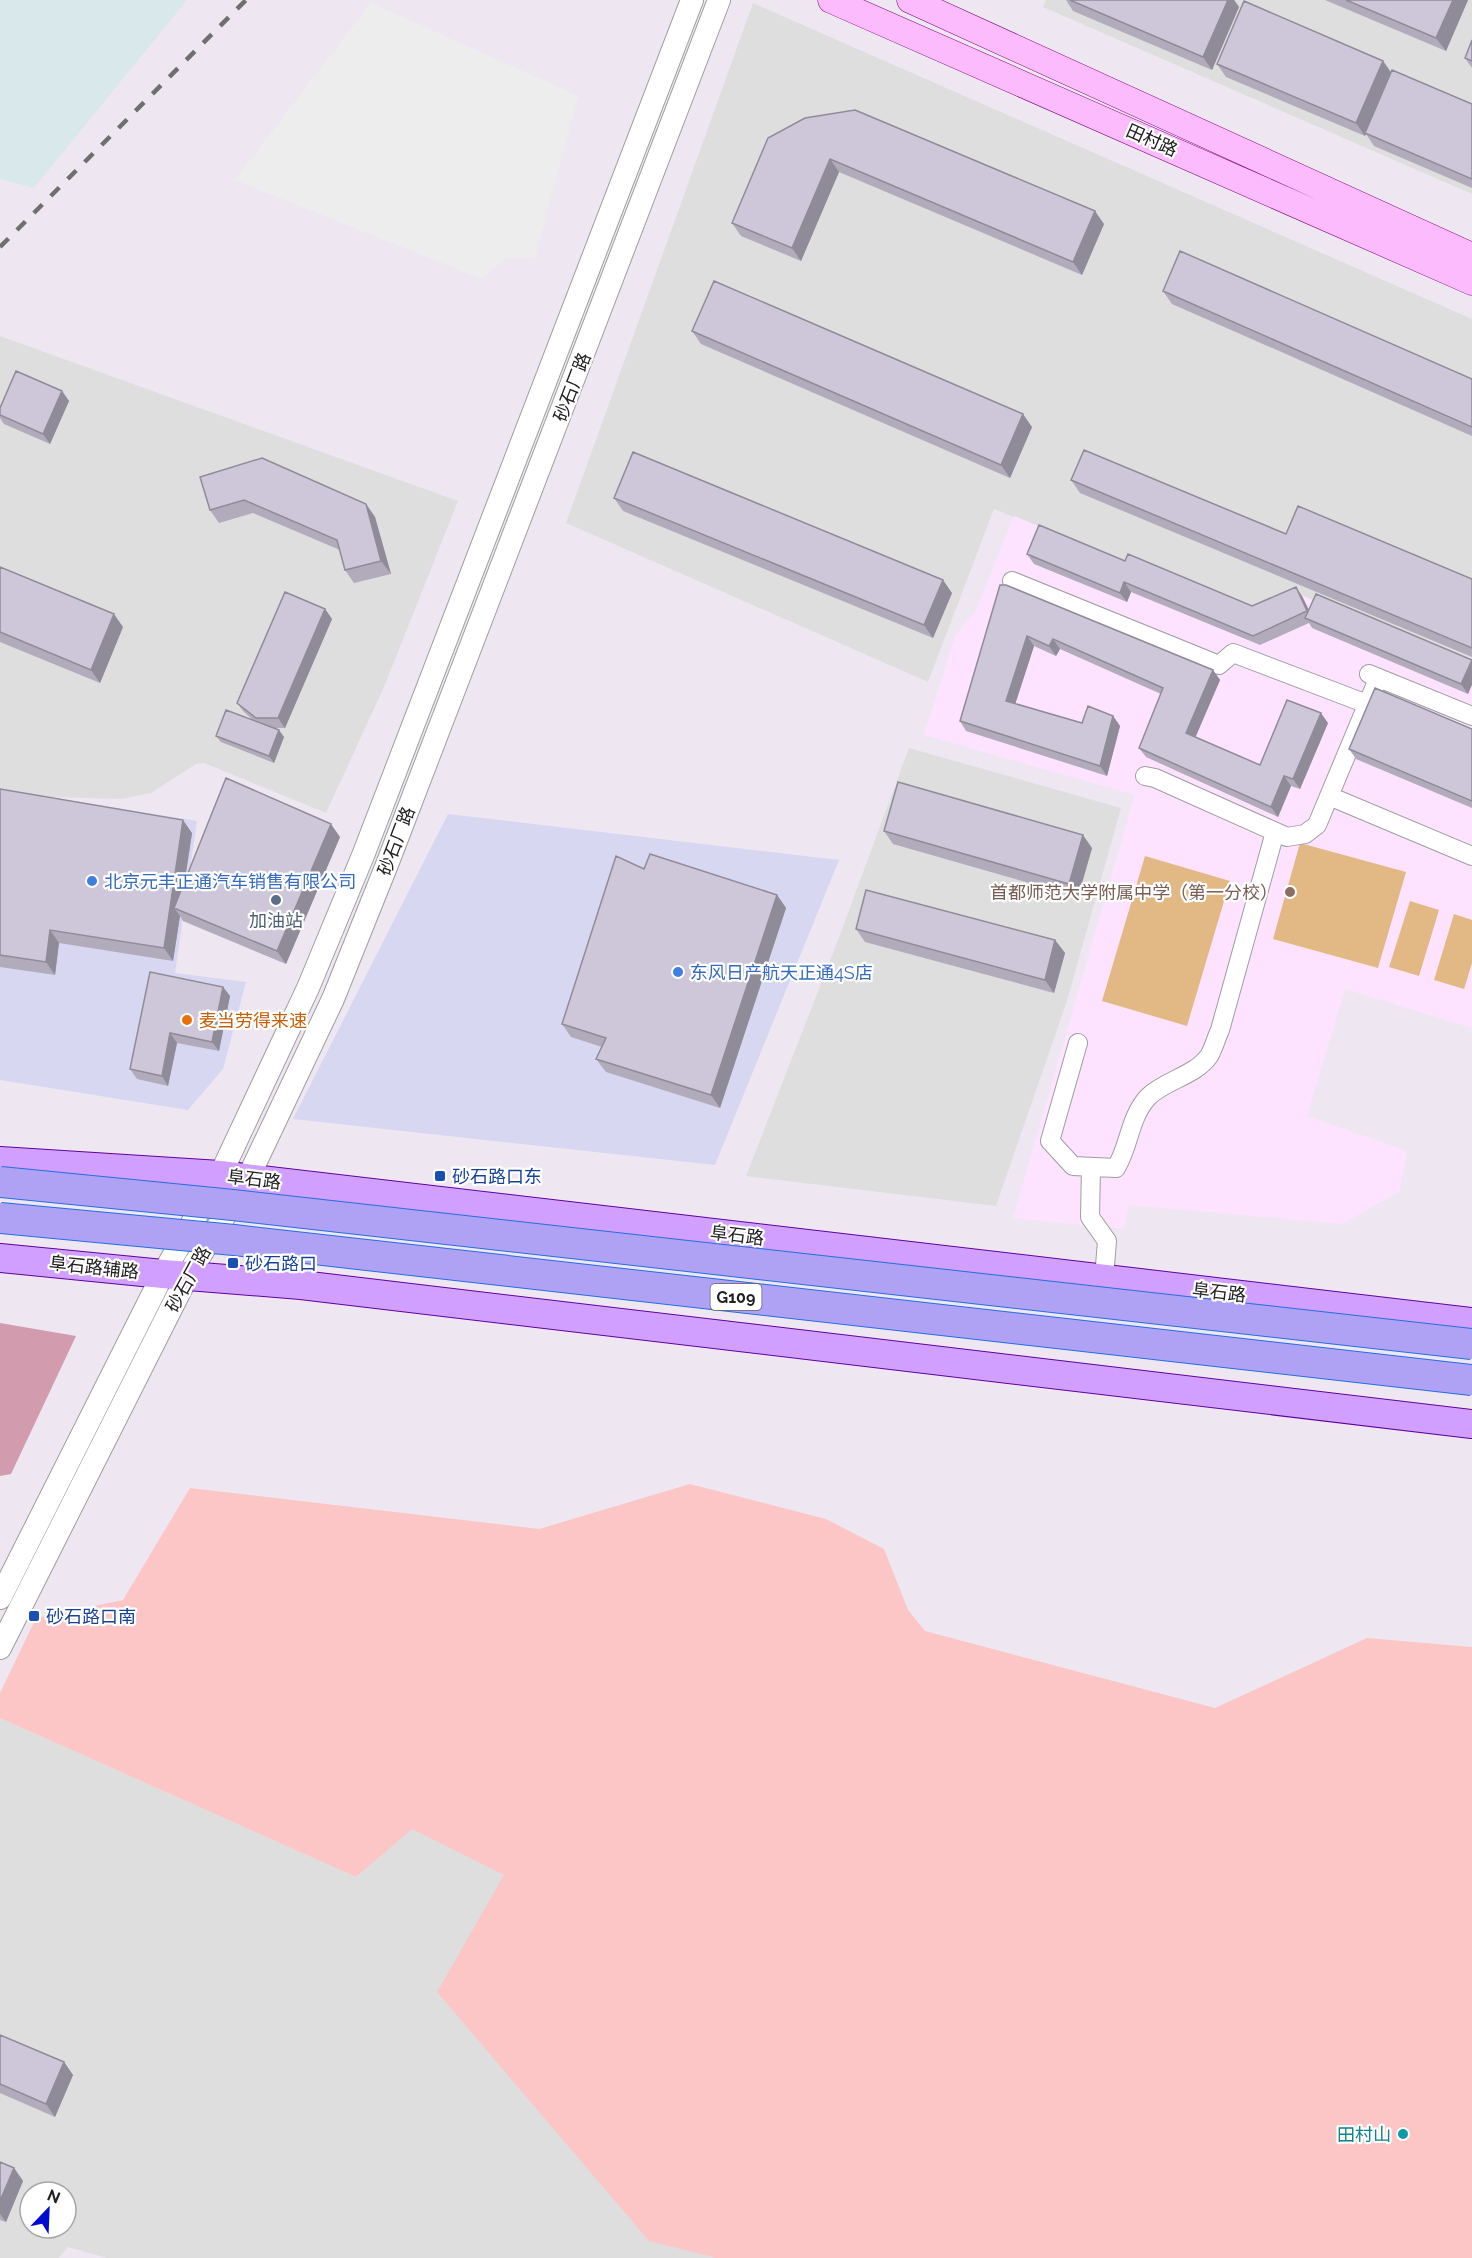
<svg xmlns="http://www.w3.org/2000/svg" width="1472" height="2258" font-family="Raleway,'Noto Sans SC',sans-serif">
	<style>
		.residential { fill: #dededf; fill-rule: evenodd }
		.commercial { fill: #d7d7f2 }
		.industrial { fill: #d9e8eb }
		.education { fill: #fde3ff }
		.forest { fill: #d29bae }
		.park { fill: #fbc6c5 }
		.pitch { fill: #e2b984 }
		.parking { fill: #ededed }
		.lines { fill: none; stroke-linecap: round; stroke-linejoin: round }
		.minor-casing { stroke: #9e9e9e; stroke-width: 20 }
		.tertiary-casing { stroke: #9e9e9e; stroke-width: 24 }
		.secondary-casing { stroke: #7f0178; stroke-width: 27 }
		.primary-casing { stroke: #61009e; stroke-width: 30 }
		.minor { stroke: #fff; stroke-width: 18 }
		.tertiary { stroke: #fff; stroke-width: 22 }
		.secondary { stroke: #fcbbfc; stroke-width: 26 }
		.primary { stroke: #d09fff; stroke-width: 28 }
		.rail { stroke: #6f6f6f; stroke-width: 4.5; stroke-dasharray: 12 12; stroke-linecap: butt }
		.trunk-bridge-casing { stroke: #236ee1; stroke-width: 32; stroke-linecap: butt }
		.trunk-bridge { stroke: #afa2f4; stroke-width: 30 }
		.wall { fill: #b1abbb }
		.shaded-wall { fill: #908b98 }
		.building { fill: #cec7d9; stroke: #908b98; stroke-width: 1.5 }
		.shop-dot { fill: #3f7fe0; stroke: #fff; stroke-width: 2 }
		.education-dot { fill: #8d6e63; stroke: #fff; stroke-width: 2 }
		.service-dot { fill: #5c6f8a; stroke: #fff; stroke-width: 2 }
		.food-dot { fill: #e8710a; stroke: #fff; stroke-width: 2 }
		.transit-dot { fill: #1a4fb4; stroke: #fff; stroke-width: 2 }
		.culture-dot { fill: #0f9aa8; stroke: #fff; stroke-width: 2 }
		.labels { text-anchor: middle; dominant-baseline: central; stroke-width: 4.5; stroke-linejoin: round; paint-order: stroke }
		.shield { fill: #fff; stroke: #646464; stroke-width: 1.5 }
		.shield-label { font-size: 16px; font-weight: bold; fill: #212121 }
		.street-label { font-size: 18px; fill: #212121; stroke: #fff }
		.shop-label { font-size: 18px; fill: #366cbe; stroke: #fff; text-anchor: start }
		.education-label { font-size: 18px; fill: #785e54; stroke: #fff; text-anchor: end }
		.service-label { font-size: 18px; fill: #4e5e75; stroke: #fff }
		.food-label { font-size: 18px; fill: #c56008; stroke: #fff; text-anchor: start }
		.transit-label { font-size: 18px; fill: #164399; stroke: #fff; text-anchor: start }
		.culture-label { font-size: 18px; fill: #0d838f; stroke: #fff; text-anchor: end }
	</style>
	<rect width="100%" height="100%" fill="#eee7f2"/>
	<!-- residential -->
	<path class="residential" d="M1046 0H1472V194L1043 7Z
		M753 3 1472 319V667L1243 609 994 509 928 682 566 523Z
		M0 336 458 501 384 687 326 813 204 763 196 764 151 793 122 799 46 797 0 789Z
		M909 748 1121 808 1067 1001 996 1206 746 1176 838 940Z
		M0 1718 356 1877 412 1828 504 1875 649 2240 716 2258H107L68 2247 59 2258H0ZM30 2192H66V2228H30Z"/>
	<!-- commercial -->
	<path class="commercial" d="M0 789 197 821 175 973 246 982 223 1069 188 1110 0 1080Z
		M448 814 839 860 715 1165 293 1119Z"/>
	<!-- industrial -->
	<path class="industrial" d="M0 0H187L34 188 0 179Z"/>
	<!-- education -->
	<path class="education" d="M1014 516 1243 609 1294 592 1472 667V1028L1345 989 1307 1116 1407 1151 1399 1192 1342 1224 1129 1205 1124 1229 1013 1218 1135 795 924 735 956 634 976 611Z"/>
	<!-- forest -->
	<path class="forest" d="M0 1323 76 1336 11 1474 0 1476Z"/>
	<!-- park -->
	<path class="park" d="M690 1484 826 1519 884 1549 908 1610 925 1631 1215 1708 1367 1638 1472 1647V2258H716L649 2241 437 1992 504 1875 412 1829 356 1877 0 1718V1693L36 1618 123 1600 190 1488 539 1529Z"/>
	<!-- pitch -->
	<path class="pitch" d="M1300 843 1406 872 1378 968 1273 939Z
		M1145 856 1230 881 1187 1026 1102 1001Z
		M1410 901 1439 910 1419 976 1389 967Z
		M1454 914 1472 920V963L1464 989 1434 980Z"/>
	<!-- parking -->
	<path class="parking" d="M371 3 578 96 535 258H507L480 278 235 180Z"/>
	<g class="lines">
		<!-- minor casing -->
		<g class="minor-casing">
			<path id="minor" d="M1012 581 1219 665 1233 653 1367 704
				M1369 674 1472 716
				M1145 776 1155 778 1287 837 1305 834 1317 825 1378 679
				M1329 796 1472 856
				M1078 1043 1050 1141 1073 1166 1116 1168C1130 1145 1129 1118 1148 1097 1165 1080 1195 1076 1209 1056 1214 1048 1216 1038 1220 1030L1275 832
				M1091 1167 1090 1217 1107 1241 1104 1278"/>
		</g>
		<!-- tertiary casing -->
		<g class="tertiary-casing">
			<path id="tertiary" d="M0 1598 163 1274 224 1167 308 988 364 853 692 0
				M0 1648 188 1275 248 1178 333 999 388 862 719 0"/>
		</g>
		<!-- secondary casing -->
		<g class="secondary-casing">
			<path id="secondary" d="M831 0 1472 282
				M910 0 1472 256"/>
		</g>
		<!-- primary casing -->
		<g class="primary-casing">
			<path id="primary" d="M0 1161 220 1175 1472 1322
				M0 1258 163 1274 301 1285 1472 1424"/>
		</g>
		<!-- minor -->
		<use href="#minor" class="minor"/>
		<!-- tertiary -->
		<use href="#tertiary" class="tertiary"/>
		<!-- secondary -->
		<use href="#secondary" class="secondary"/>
		<!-- primary -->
		<use href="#primary" class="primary"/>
		<!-- rail -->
		<path class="rail" d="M0 247 246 0"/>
		<!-- trunk-bridge casing -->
		<g class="trunk-bridge-casing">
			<path id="trunk-bridge" d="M0 1182 233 1205 1472 1344
				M0 1218 234 1240 1472 1380"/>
		</g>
		<!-- trunk-bridge -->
		<use href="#trunk-bridge" class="trunk-bridge"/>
	</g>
	<!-- wall -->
	<path class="wall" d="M1066 0H1234L1239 7 1212 70 1073 11Z
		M1325 0H1468L1446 51Z
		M1472 40V68L1465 58Z
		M1383 61 1391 72 1472 104V188L1374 146 1366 134 1365 136 1226 77 1217 64Z
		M855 110 1104 224 1082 275 839 172 801 261 741 236 732 223Z
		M1163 291 1472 379V436L1172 304Z
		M692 331 1032 427 1010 478 701 344Z
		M62 391 69 401 50 444 4 424 0 418V408Z
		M200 477 366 504 375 517 391 574 354 583 345 570 340 550 253 513 219 523 210 510Z
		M1071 480 1286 534 1472 579V657L1080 493Z
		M614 498 952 593 933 638 623 511Z
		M1027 554 1125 561 1252 606 1302 596 1309 610 1472 660 1468 694 1312 628 1309 623 1260 645 1131 592 1127 602 1034 564Z
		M0 567 123 627 100 683 0 642Z
		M1000 585 1213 670 1220 680 1195 737 1260 765 1328 723 1300 789 1291 786 1278 817 1146 757 1139 748 1161 694 1060 649 1056 656 1034 646 1015 704 1082 723 1113 716 1120 726 1107 776 966 731 960 721Z
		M325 609 332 619 285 728H273L284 737 274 763 221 742 216 736 254 721 244 712 237 703Z
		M1472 729V808L1356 759 1349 749Z
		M0 789 192 833 185 881 340 837 286 964 183 921 180 916 173 961 59 943 55 975 0 967Z
		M884 831 1092 848 1078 897 893 844Z
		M777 895 786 908 720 1108 606 1072 596 1059 602 1047 571 1037 562 1024Z
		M856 929 1055 940 1065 953 1054 993 865 942Z
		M223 987 230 996 219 1051 177 1043 168 1086 137 1079 130 1069Z
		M0 2035 64 2062 73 2075 55 2117 0 2093Z
		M0 2162 14 2168 23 2181 6 2222 0 2220Z"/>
	<!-- shaded-wall -->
	<path class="shaded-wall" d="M1228 0H1234L1239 7 1212 70 1203 57Z
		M1453 0H1468L1446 51 1436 38Z
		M1383 61 1392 74 1365 136 1356 123Z
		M830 159 839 172 801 261 792 248Z
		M1095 211 1104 224 1082 275 1073 262Z
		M62 391 69 401 50 444 43 434Z
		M1023 414 1032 427 1010 478 1001 465Z
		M366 504 375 517 391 574 381 561Z
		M943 580 952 593 933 638 924 625Z
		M1124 582 1131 592 1127 602 1120 593Z
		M1296 587 1302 596 1314 621 1307 611Z
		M325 609 332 619 285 728 278 718Z
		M114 614 123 627 100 683 91 670Z
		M1027 636 1034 646 1013 711 1006 701Z
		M1053 639 1060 649 1056 656 1049 646Z
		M1472 660V685L1468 694 1461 684Z
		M1213 670 1220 680 1193 743 1186 733Z
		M1321 713 1328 723 1300 789 1293 779Z
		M1113 716 1120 726 1107 776 1100 766Z
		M279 730 284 737 274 763 269 756Z
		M1284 776 1291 786 1278 817 1271 807Z
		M183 820 192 833 180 911 174 908 180 916 173 961 164 948Z
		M331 824 340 837 286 964 277 951Z
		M1083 835 1092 848 1078 897 1069 884Z
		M777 895 786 908 720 1108 711 1095Z
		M50 930 59 943 55 975 46 962Z
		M1055 940 1065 953 1054 993 1045 980Z
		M223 987 230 996 219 1051 212 1042Z
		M170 1033 177 1043 168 1086 162 1076Z
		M64 2062 73 2075 55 2117 46 2104Z
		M14 2168 23 2181 6 2222 0 2214V2201Z"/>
	<!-- building -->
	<path class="building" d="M1070 0H1228L1203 57Z
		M1346 0H1453L1436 38Z
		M1244 1 1383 61 1356 123 1217 64Z
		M1472 40V61L1465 58Z
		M1392 70 1472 104V179L1365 133Z
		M855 110 1095 211 1073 262 830 159 792 248 732 223 768 138 805 118Z
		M1180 251 1472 379V427L1163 291Z
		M714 281 1023 414 1001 465 692 331Z
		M16 371 62 391 43 434 0 415V408Z
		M1084 450 1286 534 1298 506 1472 579V648L1071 480Z
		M633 452 943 580 924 625 614 498Z
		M262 458 366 504 381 561 345 570 337 540 244 500 210 510 200 477Z
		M1039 525 1125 561 1128 554 1252 606 1296 587 1307 611 1253 636 1124 582 1120 593 1027 554Z
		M0 567 114 614 91 670 0 632Z
		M1000 585H1006L1213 670 1186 733 1260 765 1287 700 1321 713 1293 779 1284 776 1271 807 1139 748 1163 688 1053 639 1049 646 1027 636 1006 701 1082 723 1088 706 1113 716 1100 766 960 721Z
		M285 592 325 609 278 718H256L237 703Z
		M1316 594 1472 660 1461 684 1305 618Z
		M1375 688 1472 729V801L1349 749Z
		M226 710 279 730 269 756 216 736Z
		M226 778 331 824 277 951 174 908Z
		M898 782 1083 835 1069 884 884 831Z
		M0 789 183 820 164 948 50 930 46 962 0 955Z
		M650 854 777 895 711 1095 596 1059 606 1038 562 1024 616 856 644 869Z
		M866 890 1055 940 1045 980 856 929Z
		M150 972 223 987 212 1042 170 1033 162 1076 130 1069Z
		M0 2035 64 2062 46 2104 0 2084Z
		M0 2162 14 2168 0 2201Z"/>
	<!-- markers -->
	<g class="shop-dot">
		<circle cx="92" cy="881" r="6"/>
		<circle cx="678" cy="972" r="6"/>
	</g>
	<circle class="education-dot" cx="1290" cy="892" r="6"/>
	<circle class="service-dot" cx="276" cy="900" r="6"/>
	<circle class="food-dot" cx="187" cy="1020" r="6"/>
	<g class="transit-dot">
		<rect x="434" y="1170" width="12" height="12" rx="3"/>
		<rect x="227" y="1257" width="12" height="12" rx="3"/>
		<rect x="28" y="1610" width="12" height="12" rx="3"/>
	</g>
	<circle class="culture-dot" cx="1403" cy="2134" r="6"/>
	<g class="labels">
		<!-- shield labels -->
		<rect class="shield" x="710.5" y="1284" width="51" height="26" rx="4.5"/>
		<g class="shield-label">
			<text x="736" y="1297">G109</text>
		</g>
		<!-- street labels -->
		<g class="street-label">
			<text transform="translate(1152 140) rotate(24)">田村路</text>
			<text transform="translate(572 387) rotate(-69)">砂石厂路</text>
			<text transform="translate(396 841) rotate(-69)">砂石厂路</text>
			<text transform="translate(254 1179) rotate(7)">阜石路</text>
			<text transform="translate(737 1235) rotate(7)">阜石路</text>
			<text transform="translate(94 1267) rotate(6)">阜石路辅路</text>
			<text transform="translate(188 1279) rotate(-61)">砂石厂路</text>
			<text transform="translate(1219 1292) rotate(7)">阜石路</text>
		</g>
		<!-- shop labels -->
		<g class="shop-label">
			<text x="104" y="881">北京元丰正通汽车销售有限公司</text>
			<text x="690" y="972">东风日产航天正通4S店</text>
		</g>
		<!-- education labels -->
		<g class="education-label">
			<text x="1278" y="892">首都师范大学附属中学（第一分校）</text>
		</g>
		<!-- service labels -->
		<g class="service-label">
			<text x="276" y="920">加油站</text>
		</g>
		<!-- food labels -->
		<g class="food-label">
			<text x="199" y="1020">麦当劳得来速</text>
		</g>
		<!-- transit labels -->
		<g class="transit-label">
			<text x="452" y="1176">砂石路口东</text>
			<text x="245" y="1263">砂石路口</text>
			<text x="46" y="1616">砂石路口南</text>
		</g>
		<!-- culture labels -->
		<g class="culture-label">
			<text x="1391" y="2134">田村山</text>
		</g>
	</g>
	<!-- north arrow -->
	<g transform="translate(48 2210) rotate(23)"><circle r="28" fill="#ffffff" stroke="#a6a6a6" stroke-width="1.5"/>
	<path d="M0-4.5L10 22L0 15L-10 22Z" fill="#000bd2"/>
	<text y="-9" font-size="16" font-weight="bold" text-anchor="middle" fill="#212121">N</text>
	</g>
</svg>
